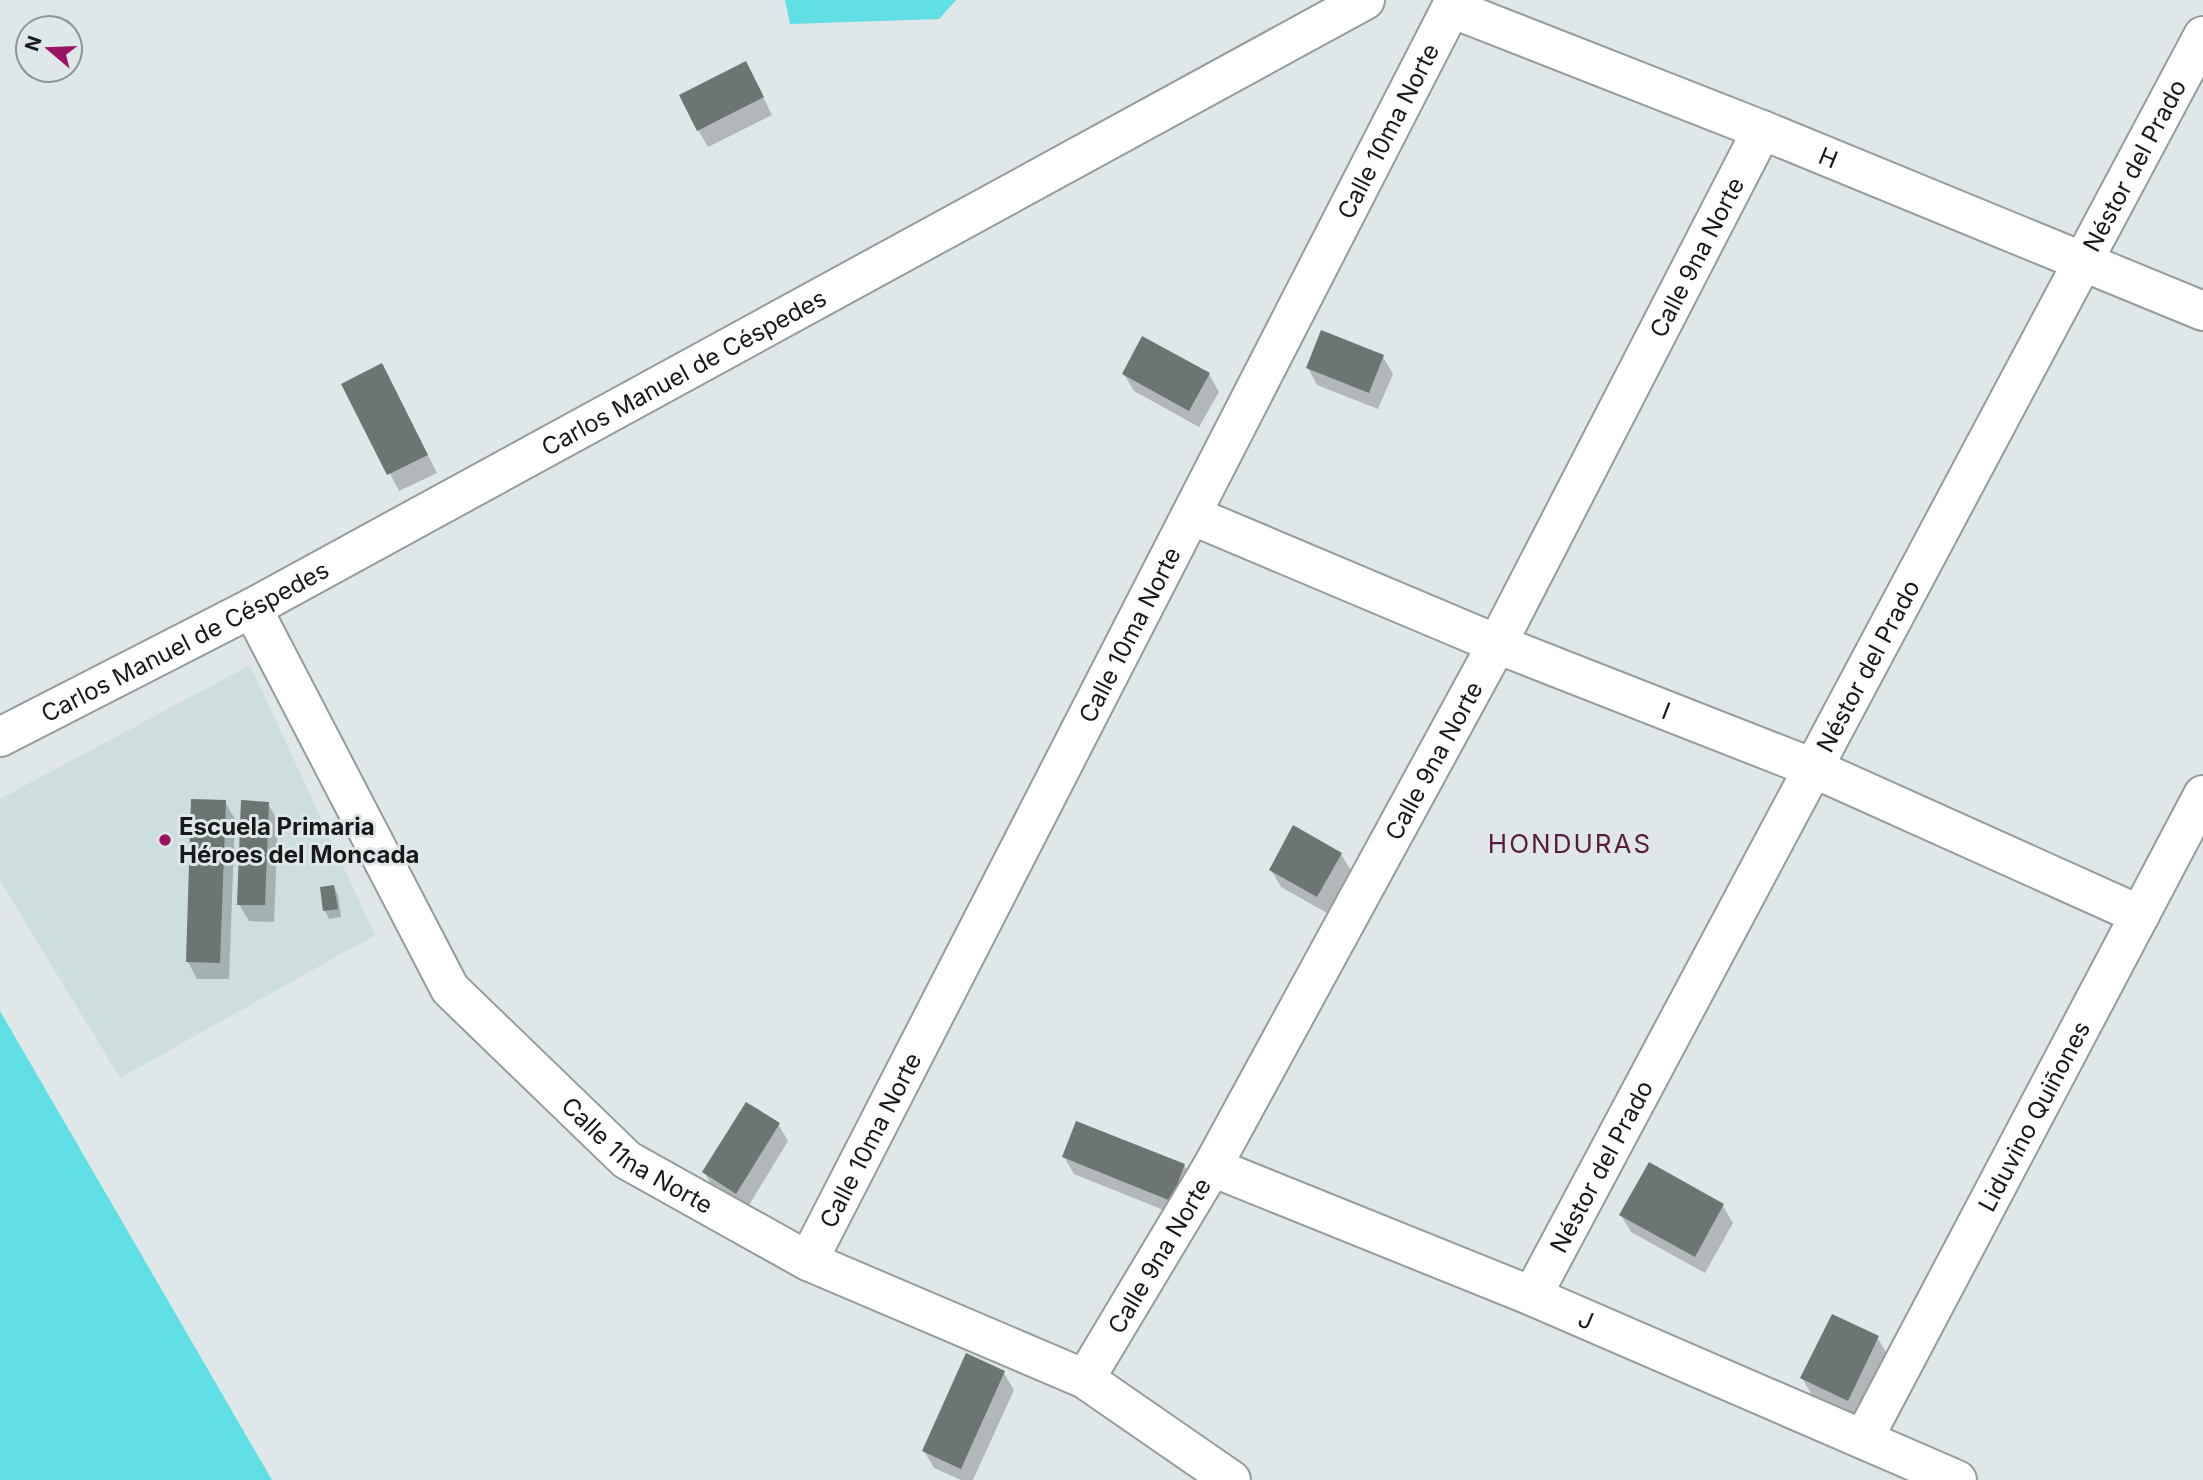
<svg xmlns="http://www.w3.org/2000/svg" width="2203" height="1480" font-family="Inter,sans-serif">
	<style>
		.built { fill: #ccdede }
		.green { fill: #60dfe4 }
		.shadow { fill: #0003 }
		.building { fill: #6c7474 }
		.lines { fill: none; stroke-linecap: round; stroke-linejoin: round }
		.minor-casing { stroke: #949c9c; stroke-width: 42 }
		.minor { stroke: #fff; stroke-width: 38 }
		.poi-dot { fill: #991367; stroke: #dfe7e8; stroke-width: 2.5 }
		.labels { text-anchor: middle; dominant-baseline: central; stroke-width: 6; stroke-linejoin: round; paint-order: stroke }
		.street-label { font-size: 24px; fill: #171a1a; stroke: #dfe7e8 }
		.poi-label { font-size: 24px; font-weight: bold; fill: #171a1a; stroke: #dfe7e8; text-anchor: start }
		.neighbourhood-label { font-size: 26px; letter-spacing: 2px; fill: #591b3e; stroke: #dfe7e8 }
	</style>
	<rect width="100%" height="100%" fill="#dfe7e8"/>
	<!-- built -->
	<path class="built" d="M250 665 375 935 120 1078 0 880V799Z"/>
	<!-- green -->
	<path class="green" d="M785 0H956L939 19 790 24Z
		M0 1011 272 1480H0Z"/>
	<!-- shadow -->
	<path class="shadow" d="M755 80 772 115 708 147 698 130Z
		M1383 357 1393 374 1378 409 1317 385 1308 368Z
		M1124 374H1209L1219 392 1199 427 1134 391Z
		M391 382 437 473 399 491 344 385Z
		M225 802 235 819 229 979H197L188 962Z
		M268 804 278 821 274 922 249 921 239 904Z
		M1341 854 1351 871 1327 913 1281 887 1271 870Z
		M334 887 338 895 341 917 329 919 325 911 322 889Z
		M778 1124 788 1141 746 1210 714 1189 704 1172Z
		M1064 1157 1184 1165 1194 1182 1181 1217 1074 1174Z
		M1723 1206 1733 1223 1705 1273 1631 1232 1621 1215Z
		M1877 1337 1887 1354 1858 1417 1812 1395 1802 1378Z
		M1004 1373 1014 1390 973 1480H961L934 1468 924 1451Z"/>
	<!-- building -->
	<path class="building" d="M746 61 764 97 697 131 679 95Z
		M1321 330 1384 355 1369 393 1306 368Z
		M1142 336 1210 373 1189 411 1122 374Z
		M382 363 428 455 387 475 341 384Z
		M191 799 226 800 220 963 186 962Z
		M241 800 269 802 265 905H237Z
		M1293 825 1342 853 1317 897 1269 870Z
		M334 885 338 909 323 911 320 887Z
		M746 1102 780 1123 736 1194 702 1172Z
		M1076 1121 1185 1164 1171 1201 1062 1157Z
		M1649 1162 1724 1204 1695 1257 1619 1215Z
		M1832 1314 1879 1336 1848 1401 1800 1378Z
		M966 1353 1005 1371 961 1469 922 1451Z"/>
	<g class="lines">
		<!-- minor casing -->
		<g class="minor-casing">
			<g id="minor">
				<path id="s1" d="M1451 8 1762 130 2203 311"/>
				<path id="s2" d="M1191 515 1497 644 1813 768 2140 915"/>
				<path id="s3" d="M252 608 450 989 627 1160 808 1261 1085 1379 1231 1480"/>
				<path id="s4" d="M0 737 252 608 1365 0"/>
				<path id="s5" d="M1212 1167 1532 1296 1957 1480"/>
				<path id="s6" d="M808 1261 1451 8"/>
				<path id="s7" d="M1532 1296 2203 36"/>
				<path id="s8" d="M1085 1379 1212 1167 1497 644 1762 130"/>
				<path id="s9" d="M1864 1438 2203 795"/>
			</g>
		</g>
		<!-- minor -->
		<use href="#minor" class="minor"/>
	</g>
	<!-- markers -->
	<circle class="poi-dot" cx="165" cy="840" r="7"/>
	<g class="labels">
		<!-- street labels -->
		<g class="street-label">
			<text stroke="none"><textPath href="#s6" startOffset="1270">Calle 10ma Norte</textPath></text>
			<text stroke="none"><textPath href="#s1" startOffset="406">H</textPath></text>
			<text stroke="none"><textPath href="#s7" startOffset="1281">Néstor del Prado</textPath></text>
			<text stroke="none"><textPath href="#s8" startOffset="1278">Calle 9na Norte</textPath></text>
			<text stroke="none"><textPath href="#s4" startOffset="775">Carlos Manuel de Céspedes</textPath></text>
			<text stroke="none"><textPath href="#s6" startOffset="704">Calle 10ma Norte</textPath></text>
			<text stroke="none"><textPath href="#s4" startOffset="208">Carlos Manuel de Céspedes</textPath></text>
			<text stroke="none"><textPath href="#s7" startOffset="714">Néstor del Prado</textPath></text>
			<text stroke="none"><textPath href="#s2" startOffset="514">I</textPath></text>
			<text stroke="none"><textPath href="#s8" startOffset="710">Calle 9na Norte</textPath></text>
			<text stroke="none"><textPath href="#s9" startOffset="364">Liduvino Quiñones</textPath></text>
			<text stroke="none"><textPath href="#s6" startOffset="136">Calle 10ma Norte</textPath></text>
			<text stroke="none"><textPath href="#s3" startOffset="681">Calle 11na Norte</textPath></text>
			<text stroke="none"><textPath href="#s7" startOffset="147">Néstor del Prado</textPath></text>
			<text stroke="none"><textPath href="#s8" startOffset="144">Calle 9na Norte</textPath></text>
			<text stroke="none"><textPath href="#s5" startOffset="404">J</textPath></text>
		</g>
		<!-- poi labels -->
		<g class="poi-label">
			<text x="179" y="826">Escuela Primaria<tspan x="179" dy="28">Héroes del Moncada</tspan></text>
		</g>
		<!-- neighbourhood labels -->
		<g class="neighbourhood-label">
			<text x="1570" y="843">HONDURAS</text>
		</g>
	</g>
	<!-- north arrow -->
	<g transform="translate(49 49) rotate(289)"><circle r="33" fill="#dfe7e8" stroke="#8f9596" stroke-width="2"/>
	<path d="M0-5L12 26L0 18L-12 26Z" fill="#991367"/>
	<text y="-10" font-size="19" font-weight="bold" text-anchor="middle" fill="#171a1a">N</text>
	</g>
</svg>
